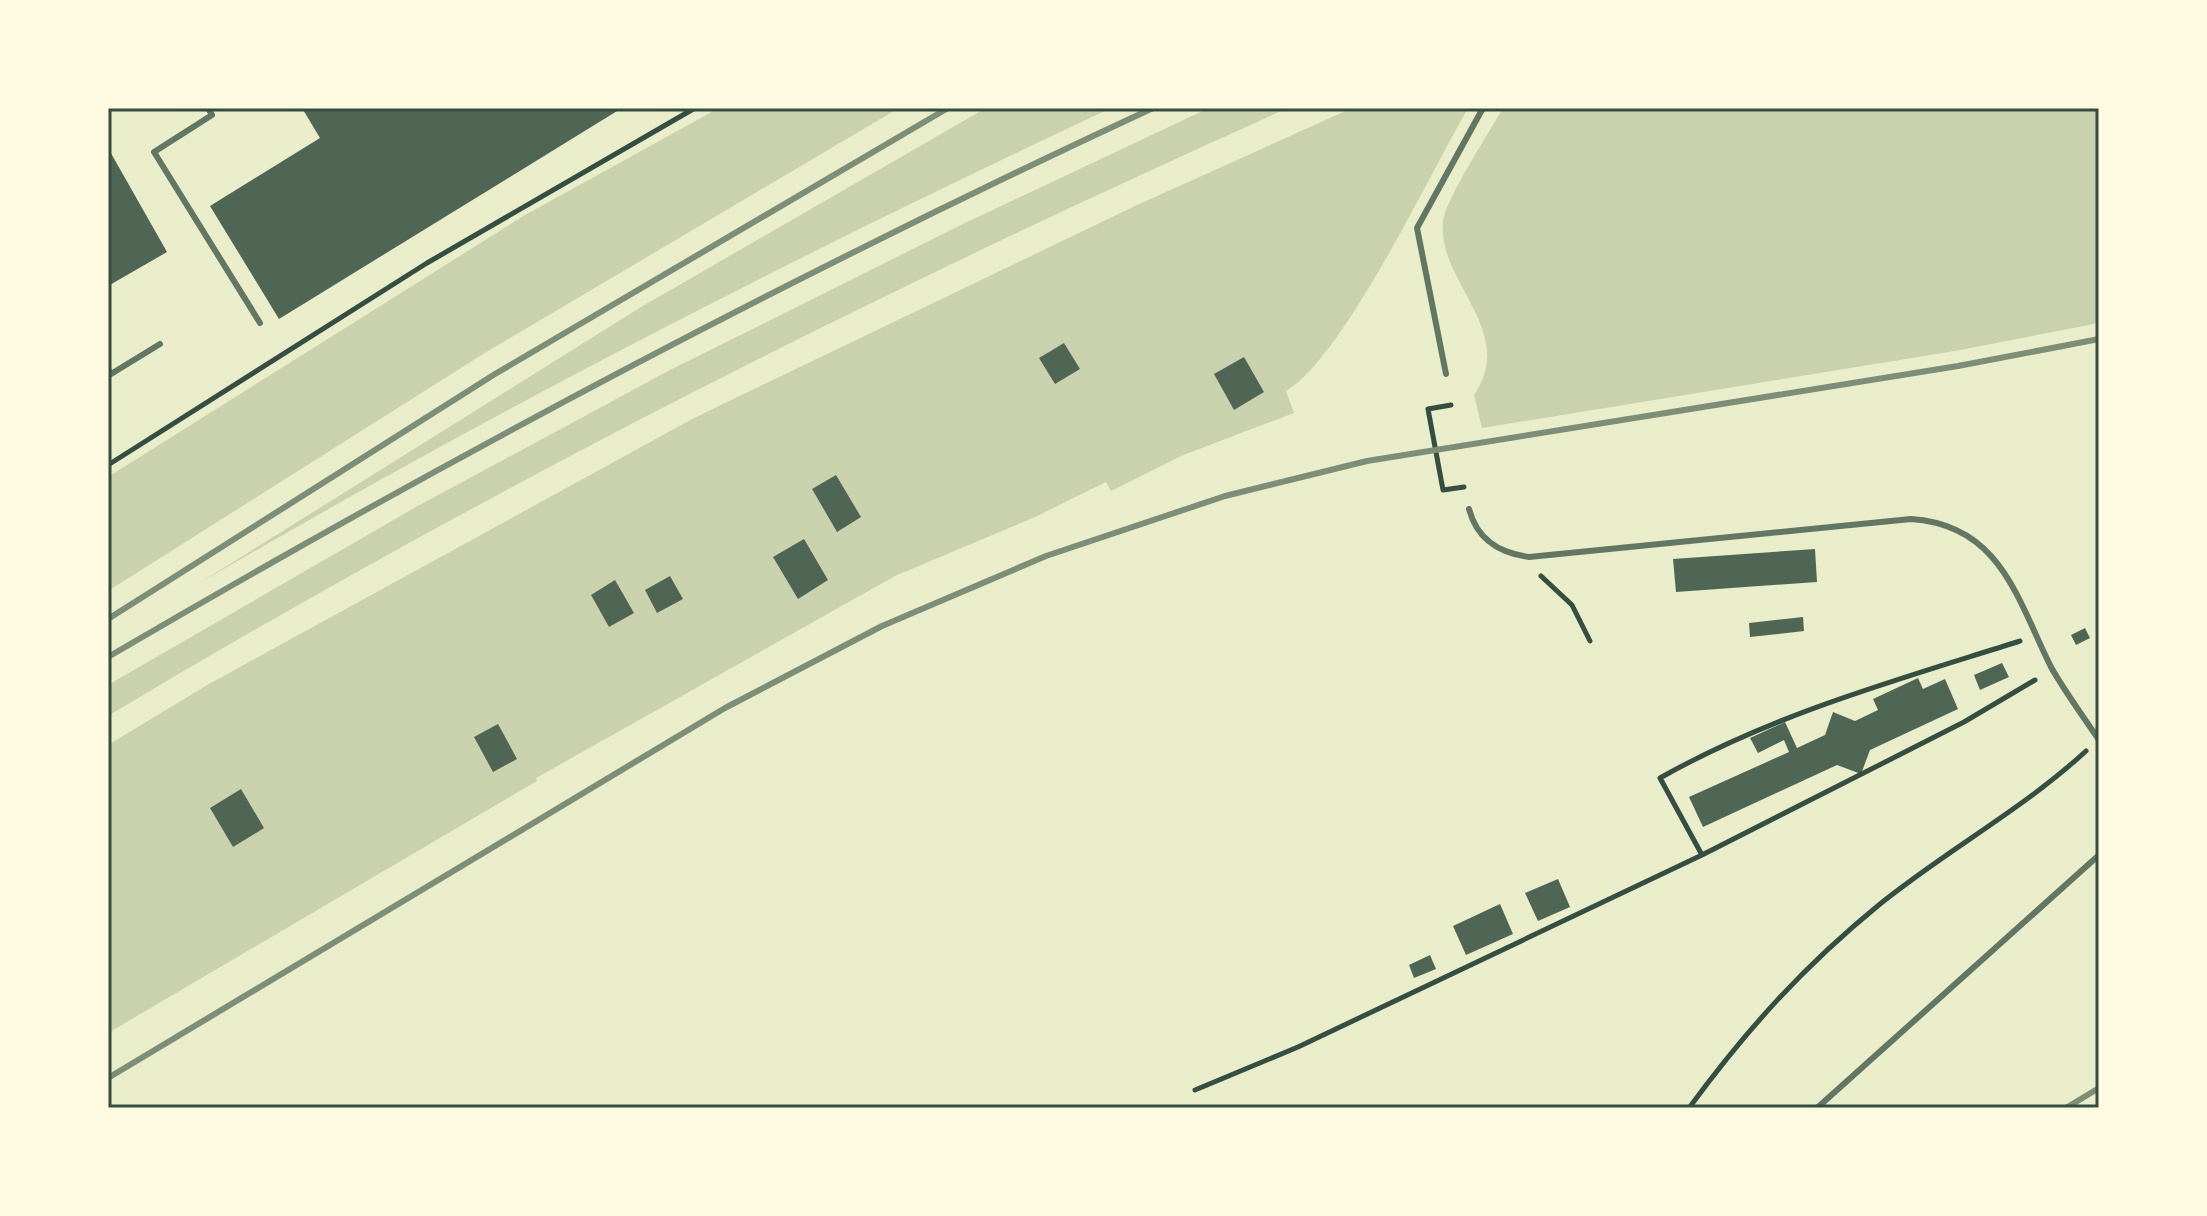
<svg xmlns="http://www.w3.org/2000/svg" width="2207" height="1216" font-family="Poppins,sans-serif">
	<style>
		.green { fill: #cad2ad }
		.building { fill: #4f6655 }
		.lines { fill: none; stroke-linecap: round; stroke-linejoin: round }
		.path { stroke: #344e41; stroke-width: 5 }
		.service { stroke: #617663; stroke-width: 6 }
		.rail { stroke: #7c8e77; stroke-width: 6 }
		.neatline { fill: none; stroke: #344e41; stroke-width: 3 }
	</style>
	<rect width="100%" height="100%" fill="#e9edc9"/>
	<!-- green -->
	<path class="green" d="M719 108H899L483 354 108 591V477L525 215Z
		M986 108H1111C800 254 495 410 198 584L641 307Z
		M1209 108H1288C884 289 488 488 108 716V685L416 507 670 370 963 224Z
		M1352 108H1468C1431 172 1343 358 1286 391L1294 413 1181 456 1111 491 1106 482 1035 517 895 576 536 778 537 781 108 1033V745L209 684 694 418 1135 206Z
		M1503 108H2099V323L1955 351 1482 428 1474 395C1518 331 1437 282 1443 222 1446 198 1489 133 1503 108Z"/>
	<!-- building -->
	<path class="building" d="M302 108H622L279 319 210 206 320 138Z
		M108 148 167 252 108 286Z
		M1064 343 1080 369 1055 384 1039 358Z
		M1244 357 1264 392 1234 410 1214 374Z
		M836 475 861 517 837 532 812 489Z
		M804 539 828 580 798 599 773 557Z
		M1815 549 1817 582 1676 592 1673 559Z
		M670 576 683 599 657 613 645 590Z
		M615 580 634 613 609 627 591 595Z
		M1803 617 1804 631 1750 637 1749 623Z
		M2085 628 2090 638 2076 645 2071 635Z
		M2002 663 2009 677 1980 690 1974 675Z
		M1918 678 1923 689 1945 679 1958 709 1870 750 1861 774 1837 765 1703 827 1689 797 1789 752 1784 740 1758 753 1750 738 1785 722 1797 748 1825 735 1833 712 1855 721 1878 710 1873 699Z
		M498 724 517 759 493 772 474 737Z
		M241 789 264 828 233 847 210 808Z
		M1558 879 1570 907 1538 921 1525 893Z
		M1500 904 1513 934 1466 955 1453 926Z
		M1430 955 1436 969 1414 978 1409 965Z"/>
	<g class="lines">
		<!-- path -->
		<path class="path" d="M1451 405 1428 409 1443 490 1464 487
			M108 465 427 263 695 108
			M1541 576 1572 605 1590 641
			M2020 641C1897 680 1773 714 1660 778L1702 855 1964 722 2035 680
			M1195 1090 1298 1047 1702 855
			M1689 1108C1747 1029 1804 966 1880 904 1947 850 2023 809 2086 751"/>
		<!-- service -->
		<path class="service" d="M208 108 212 115 154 152 260 323
			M108 369 111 374 160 344
			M1446 374 1417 228 1483 108
			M1469 509C1477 539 1498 553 1529 557L1911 519C2001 525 2017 599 2051 667 2065 692 2083 716 2099 740
			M1817 1108 2099 855"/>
		<!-- rail -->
		<path class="rail" d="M108 619 495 374 948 108
			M108 657C448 458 795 274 1153 108
			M108 1078 725 708 882 626 1046 556 1225 496 1367 461 1958 366 2099 339
			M2066 1108 2099 1088"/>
	</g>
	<!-- border -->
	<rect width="2207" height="1216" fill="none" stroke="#fefae0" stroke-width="220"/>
	<rect x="110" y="110" width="1987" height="996" class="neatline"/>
</svg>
